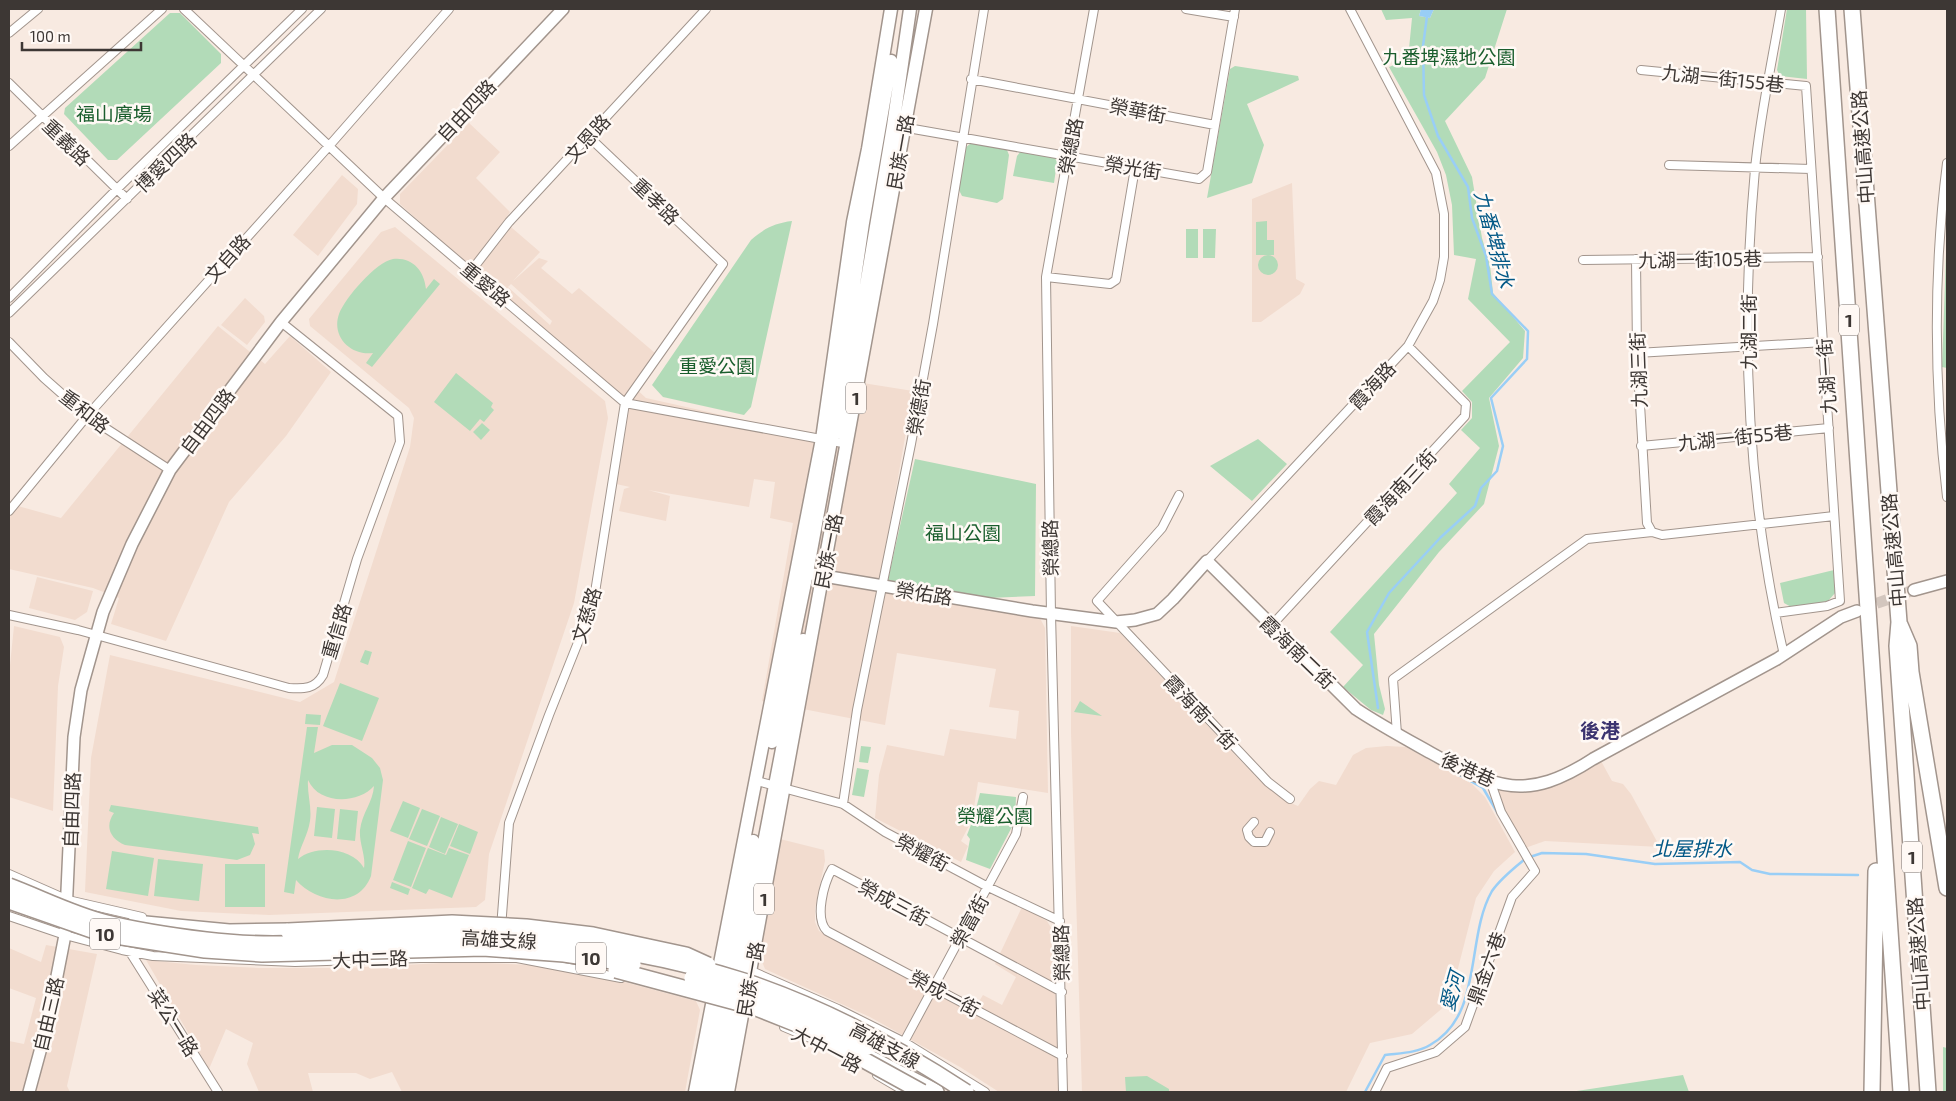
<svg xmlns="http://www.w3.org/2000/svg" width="1956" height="1101" font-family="'Exo 2','Noto Sans TC',sans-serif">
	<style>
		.built { fill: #f2dccf; fill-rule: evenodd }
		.green { fill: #b2dbb8; fill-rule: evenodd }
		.water { fill: #99cef6 }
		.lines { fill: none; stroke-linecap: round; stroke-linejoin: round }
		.stream { stroke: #99cef6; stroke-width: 2.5 }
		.secondary-tunnel { stroke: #d3c6be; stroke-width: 11; stroke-dasharray: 11 5.5; stroke-linecap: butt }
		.street-casing { stroke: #a2958d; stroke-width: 10 }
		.secondary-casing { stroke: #a2958d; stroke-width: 14 }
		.primary-casing { stroke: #a2958d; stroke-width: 15 }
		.highway-casing { stroke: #a2958d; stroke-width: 18 }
		.street { stroke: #fff; stroke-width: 8 }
		.secondary { stroke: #fff; stroke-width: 11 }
		.primary { stroke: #fff; stroke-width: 12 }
		.highway { stroke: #fff; stroke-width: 15 }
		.highway-bridge-casing { stroke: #a2958d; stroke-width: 18; stroke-linecap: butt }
		.highway-bridge { stroke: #fff; stroke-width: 15 }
		.labels { text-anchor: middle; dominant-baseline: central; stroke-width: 5; stroke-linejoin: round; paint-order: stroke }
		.shield { fill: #fff9f5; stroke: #77716e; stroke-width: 1 }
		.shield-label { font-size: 18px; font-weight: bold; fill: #3d3734 }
		.park-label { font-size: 19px; fill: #1a5e2d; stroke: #fff9f5 }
		.street-label { font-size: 19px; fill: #3d3734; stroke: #fff9f5 }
		.water-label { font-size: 20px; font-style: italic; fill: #025886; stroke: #fff9f5 }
		.neighbourhood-label { font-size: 20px; font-weight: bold; fill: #3b336f; stroke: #fff9f5 }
	</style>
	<rect width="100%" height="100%" fill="#f8eae1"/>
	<!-- built -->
	<path class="built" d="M469 123 500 152 476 178 510 212 504 221 540 252 513 281 539 258 548 261 541 268 572 294 579 288 580 289 655 353 633 386 646 398 762 424 836 437 844 380 913 391 880 582 1039 616 1045 628 1048 793 978 782 972 820 961 841 968 846 961 862 875 818 879 775 887 745 944 756 950 729 1016 739 1019 711 989 707 996 669 897 653 885 725 762 701 793 523 770 518 775 482 754 479 749 507 648 490 670 496 666 521 619 511 624 489 630 487 616 484 629 410 400 204V194ZM511 284 552 321 550 325 508 287Z
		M342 175 358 189 357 204 318 256 293 235Z
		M1292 183 1296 279 1305 284 1300 294 1261 322H1252V199Z
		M395 227 605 401 608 418 574 603 489 854 485 900 476 907 269 915 181 911 85 892 91 758 110 655 300 702 334 682 410 447 414 418 409 408 310 326 309 319 381 232Z
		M245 298 264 316 265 322 247 345 221 325Z
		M218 326 265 364 290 336 331 372 286 436 229 502 166 641 111 624 119 598 93 588 9 569V518L18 506 61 518Z
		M37 577 93 591 87 612 75 620 29 608Z
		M14 626 60 637 64 647 58 686 53 811 9 797V675Z
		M1071 626 1120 633 1258 779 1286 801 1298 806 1310 789 1319 781 1336 785 1353 755 1366 748 1387 746 1406 747 1472 784 1485 797 1515 852 1494 871 1476 898 1454 984 1445 1006 1412 1034 1370 1043 1346 1092H1082L1071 732Z
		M1601 761 1612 781 1623 784 1631 794 1660 847 1545 841 1525 848 1504 810 1497 788 1522 791 1554 786Z
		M780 839 824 850 825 861 815 908V922L819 931 973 1011 983 995 1002 1005 1016 977 995 964 1022 907 1047 921 1053 931 1059 1092H999L960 1067 870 1017 765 969 759 954Z
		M46 945 97 954 67 1086 70 1092H9V1041L24 1044 36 998 9 988V948L41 962Z
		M146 960 196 965 259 968H347L461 962 533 965 598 975 696 1001 700 1010 685 1092H402L392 1072 370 1079 356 1073H308L313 1092H259L247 1064 253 1043 226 1029 209 1069Z"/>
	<!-- green -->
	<path class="green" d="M1381 9H1421L1419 16 1430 18 1434 9H1507L1485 78 1445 121 1472 177 1482 238 1490 265 1493 293 1525 331 1523 358 1489 398 1499 446 1484 504 1439 552 1374 634 1379 685 1385 709 1383 715 1371 710 1343 687 1363 665 1330 632 1457 493 1449 484 1480 448 1461 430 1472 418V402L1462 391 1510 342 1468 299 1476 259 1454 255 1452 205 1446 175 1437 152 1389 67 1408 59 1412 18 1386 20Z
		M1787 9H1806L1807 79 1780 76 1777 70Z
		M170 13H180L221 54V63L117 160H108L64 114 65 108Z
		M1235 66 1298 76 1299 80 1247 104 1264 145 1252 183 1207 198 1230 69Z
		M971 143 1007 150 1009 155 1003 199 997 203 962 196 959 190 965 148Z
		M1021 151 1055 158 1057 162 1054 183 1013 176 1017 156Z
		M792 221 751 407 744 415 663 397 652 385 751 240C763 229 775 223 792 221Z
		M1267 221V240H1274V255H1256V222Z
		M1947 221V368L1942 367 1947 226Z
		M1186 229H1198V258H1186Z
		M1203 229H1216L1215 258H1203Z
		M1258 265a10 10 0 1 1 20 0a10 10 0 1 1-20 0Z
		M393 259C412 257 424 270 426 289L434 279 440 284 372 367 366 363 373 353C351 356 331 337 339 314 345 298 376 262 393 259Z
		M456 373 493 403 491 407 494 410 484 422 480 419 470 431 434 402Z
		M482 423 490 430 481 440 473 432Z
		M1258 439 1287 464 1252 501 1210 466Z
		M915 459 1036 484 1035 596 988 598 887 584Z
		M1834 570 1836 592 1828 601 1793 608 1784 603 1780 583Z
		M365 650 372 652 368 665 360 662Z
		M340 683 379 698 362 741 323 726Z
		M1080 701 1102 716 1074 712Z
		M306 714 321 715 320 725 305 724Z
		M307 727H318L314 753 332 745H352L372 758 380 768 383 780 371 876C358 910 316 903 296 880L294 894 284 892ZM308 780C319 805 358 804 374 786 373 802 362 813 360 830 359 844 366 855 364 868 352 847 315 845 298 859 300 846 308 835 310 821 312 807 307 794 308 780Z
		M861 746 871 747 868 763 859 762Z
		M857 768 869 770 864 797 852 795Z
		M980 793 1016 797 1015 821 990 869 966 860 970 839 967 835 974 817Z
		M403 801 420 808 408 838 390 831Z
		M111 805 258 827 259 834 252 833 255 844 250 855 237 860 125 845C111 839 104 827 114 813L109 811Z
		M317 807 335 809 332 838 314 836Z
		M340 809 358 811 355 841 337 839Z
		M422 809 440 816 427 846 409 839Z
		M441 817 458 824 445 854 429 847Z
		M459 824 478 832 470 854 450 846Z
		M408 841 426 848 411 887 393 880Z
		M428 848 446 855 449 848 469 855 452 898 429 889 426 894 412 888Z
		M112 851 154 858 148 896 106 889Z
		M158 859 203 864 199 901 154 896Z
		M225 864H265V907H225Z
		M392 882 410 889 408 895 390 888Z
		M1943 1047 1947 1048V1092H1943Z
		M1683 1075 1689 1092H1570Z
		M1147 1076 1169 1089V1092H1126L1125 1077Z"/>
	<!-- water -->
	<path class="water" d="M1421 9H1434L1430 18 1419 16Z"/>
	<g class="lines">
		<!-- stream -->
		<path class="stream" d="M1378 708 1367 632 1389 593 1440 538 1475 506 1481 488 1497 471 1503 446 1491 398 1527 359 1528 331 1492 294 1486 256 1472 218 1468 187 1438 136 1424 95 1423 46 1428 9
			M1454 772 1483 788 1500 817
			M1530 857 1542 853 1586 854 1655 864 1740 862 1752 870 1770 874 1858 875
			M1365 1092 1385 1055C1400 1053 1417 1053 1430 1045 1484 1015 1465 938 1492 891 1500 879 1514 868 1525 859"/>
		<!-- secondary-tunnel -->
		<path class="secondary-tunnel" d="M1861 609 1914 590"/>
		<!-- street casing -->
		<g class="street-casing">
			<path id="street" d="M184 9 384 198 625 403 848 444
				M1186 9 1234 17
				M1781 9C1772 62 1760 116 1755 169 1740 332 1747 496 1784 655
				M9 33 38 9
				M1641 70 1806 86 1840 601 1827 606 1775 613
				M971 79 1215 125
				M9 83 127 199
				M902 127 1199 179 1207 172 1235 9
				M9 146 162 9
				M1947 163C1933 274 1934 387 1947 497
				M1669 165 1811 169
				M1636 259 1637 353 1647 523 1652 532 1662 535 1834 516
				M1583 260 1818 257
				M471 271 509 222 706 9
				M1046 277 1110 284 1116 280 1135 168
				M9 298 116 190 302 9
				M9 313 321 9
				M9 342 44 378 87 416 170 470
				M1637 353 1824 342
				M1641 446 1829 428
				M1179 495 1162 528 1097 601 1268 782 1290 799
				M9 511 87 416 329 146 449 9
				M1207 561 1408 346 1433 301 1440 280 1444 257V214L1436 173 1350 9
				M9 615 78 630 289 688C304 689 315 689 323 675L357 559 400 442 398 416 281 322
				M1271 626 1465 416 1466 404 1408 346
				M1397 734 1393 679 1587 539 1652 532
				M757 781 843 804 885 832 988 887 1060 921
				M843 804 857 710 911 444 933 324 984 9
				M1254 822 1247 830 1249 837 1254 842H1265L1270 832
				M9 874 68 900 142 917
				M9 916 65 935 122 950 153 956 295 962 420 958H517L621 978
				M501 928 509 823 549 715 593 605 625 403 723 264 589 137
				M130 952 218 1092
				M747 969 838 1009 904 1042 985 1092
				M1062 992 832 869C824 883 814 918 827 931L1063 1056
				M784 1027 815 1040
				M904 1042 1016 834 1023 797
				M862 1050 912 1076
				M877 1075 906 1092
				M1063 1092 1051 614 1046 277 1094 9
				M1375 1092 1387 1068 1436 1052 1465 1027 1512 897 1535 871 1501 812 1491 783"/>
		</g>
		<!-- secondary casing -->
		<g class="secondary-casing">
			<path id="secondary" d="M800 572 1032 611 1116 622 1135 620 1157 614 1173 599 1207 561 1356 709C1380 725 1406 739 1431 753 1496 789 1527 802 1593 759L1777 659 1841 617 1857 611
				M1914 590 1947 581
				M29 1092 48 1022 65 935 74 737 81 690 103 612 132 544 170 470 281 322 384 198 563 9"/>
		</g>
		<!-- primary casing -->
		<g class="primary-casing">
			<path id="primary" d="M841 433 893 126 910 9
				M772 742 807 573 831 441 863 223 891 61
				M695 1092 822 439 853 222 868 149 891 9
				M706 1092 753 841
				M716 1092 803 640
				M728 1092 926 9"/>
		</g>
		<!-- highway casing -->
		<g class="highway-casing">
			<path id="highway" d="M1827 9 1901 1092
				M1852 9 1899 622 1897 646 1928 1092
				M1900 625 1909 646 1911 672 1947 888
				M135 923 229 932 288 931
				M909 1078 936 1092
				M1872 1092 1876 871"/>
		</g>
		<!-- street -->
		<use href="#street" class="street"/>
		<!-- secondary -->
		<use href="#secondary" class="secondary"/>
		<!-- primary -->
		<use href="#primary" class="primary"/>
		<!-- highway -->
		<use href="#highway" class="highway"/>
		<!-- highway-bridge casing -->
		<g class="highway-bridge-casing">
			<path id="highway-bridge" d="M9 886C41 898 74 915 107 923 139 931 174 936 206 940 298 952 394 932 486 937 574 941 664 955 747 982 824 1008 899 1048 966 1092
				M9 901 103 934 205 950 262 954 483 948 564 954 633 964
				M288 931 452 923 526 927 593 935 686 955 708 965
				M616 970 754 1007 804 1027 922 1092
				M692 978 779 1005 868 1047"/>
		</g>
		<!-- highway-bridge -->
		<use href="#highway-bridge" class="highway-bridge"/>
	</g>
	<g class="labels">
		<!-- shield labels -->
		<g class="shield">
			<rect x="1839" y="304.5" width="20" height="31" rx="4"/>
			<rect x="846" y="382.5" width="20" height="31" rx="4"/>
			<rect x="1902" y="841.5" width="20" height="31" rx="4"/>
			<rect x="754" y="883.5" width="20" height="31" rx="4"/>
			<rect x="90" y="918.5" width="30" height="31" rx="4"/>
			<rect x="576" y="942.5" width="30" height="31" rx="4"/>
		</g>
		<g class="shield-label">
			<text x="1849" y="320">1</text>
			<text x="856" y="398">1</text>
			<text x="1912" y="857">1</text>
			<text x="764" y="899">1</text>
			<text x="105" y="934">10</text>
			<text x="591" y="958">10</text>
		</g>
		<!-- park labels -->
		<g class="park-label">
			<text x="1449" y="56">九番埤濕地公園</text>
			<text x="114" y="113">福山廣場</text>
			<text x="717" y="365">重愛公園</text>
			<text x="963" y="532">福山公園</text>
			<text x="995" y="815">榮耀公園</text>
		</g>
		<!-- street labels -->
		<g class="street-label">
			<text transform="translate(1723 78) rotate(6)">九湖一街155巷</text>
			<text transform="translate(466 110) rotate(-47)">自由四路</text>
			<text transform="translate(1138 110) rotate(11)">榮華街</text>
			<text transform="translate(587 138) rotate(-48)">文恩路</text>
			<text transform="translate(67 142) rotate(44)">重義路</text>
			<text transform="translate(1070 146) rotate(-79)">榮總路</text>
			<text transform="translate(1862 147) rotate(-94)">中山高速公路</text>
			<text transform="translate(900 152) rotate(-80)">民族一路</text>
			<text transform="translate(165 162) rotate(-44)">博愛四路</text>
			<text transform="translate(1133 167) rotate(9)">榮光街</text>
			<text transform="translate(656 201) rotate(44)">重孝路</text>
			<text transform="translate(227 258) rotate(-48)">文自路</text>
			<text transform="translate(1700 259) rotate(-1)">九湖一街105巷</text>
			<text transform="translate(486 284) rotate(40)">重愛路</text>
			<text transform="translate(1748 332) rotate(-90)">九湖二街</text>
			<text transform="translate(1638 370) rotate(-92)">九湖三街</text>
			<text transform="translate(1826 376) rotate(-94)">九湖一街</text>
			<text transform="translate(1372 385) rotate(-47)">霞海路</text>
			<text transform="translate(918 407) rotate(-80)">榮德街</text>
			<text transform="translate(85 411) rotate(38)">重和路</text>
			<text transform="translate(207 421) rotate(-53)">自由四路</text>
			<text transform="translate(1735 437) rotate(-6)">九湖一街55巷</text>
			<text transform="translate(1400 487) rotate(-47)">霞海南三街</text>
			<text transform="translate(1050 548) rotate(-91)">榮總路</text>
			<text transform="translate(1893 550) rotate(-95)">中山高速公路</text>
			<text transform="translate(828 551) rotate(-79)">民族一路</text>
			<text transform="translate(924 593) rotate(9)">榮佑路</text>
			<text transform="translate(586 615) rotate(-73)">文慈路</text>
			<text transform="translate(336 631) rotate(-73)">重信路</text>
			<text transform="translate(1298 652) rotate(44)">霞海南二街</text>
			<text transform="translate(1201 712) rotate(46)">霞海南一街</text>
			<text transform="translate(1468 769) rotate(24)">後港巷</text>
			<text transform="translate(71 810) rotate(-88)">自由四路</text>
			<text transform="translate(923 852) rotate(28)">榮耀街</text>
			<text transform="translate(894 902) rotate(28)">榮成三街</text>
			<text transform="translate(969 921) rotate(-61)">榮富街</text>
			<text transform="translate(499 939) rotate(3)">高雄支線</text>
			<text transform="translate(1061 953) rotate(-91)">榮總路</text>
			<text transform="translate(1918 954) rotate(-94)">中山高速公路</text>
			<text transform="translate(370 959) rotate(-2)">大中二路</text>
			<text transform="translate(1486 968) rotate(-70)">鼎金六巷</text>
			<text transform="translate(750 979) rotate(-80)">民族一路</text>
			<text transform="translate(945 993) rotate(28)">榮成一街</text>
			<text transform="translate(48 1014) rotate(-77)">自由三路</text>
			<text transform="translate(174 1022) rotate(58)">菜公一路</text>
			<text transform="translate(885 1045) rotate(28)">高雄支線</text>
			<text transform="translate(827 1049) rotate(28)">大中一路</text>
		</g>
		<!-- water labels -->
		<g class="water-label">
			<text transform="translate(1495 239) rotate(75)">九番埤排水</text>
			<text x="1692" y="848">北屋排水</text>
			<text transform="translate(1451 991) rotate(-74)">愛河</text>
		</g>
		<!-- neighbourhood labels -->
		<g class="neighbourhood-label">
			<text x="1600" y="730">後港</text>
		</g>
	</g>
	<!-- border -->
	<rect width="1956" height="1101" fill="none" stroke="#3d3734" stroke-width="20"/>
	<!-- scale -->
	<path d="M22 42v8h119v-8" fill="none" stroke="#3d3734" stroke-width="2.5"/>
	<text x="30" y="42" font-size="15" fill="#3d3734" stroke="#fff9f5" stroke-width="4" paint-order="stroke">100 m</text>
</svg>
